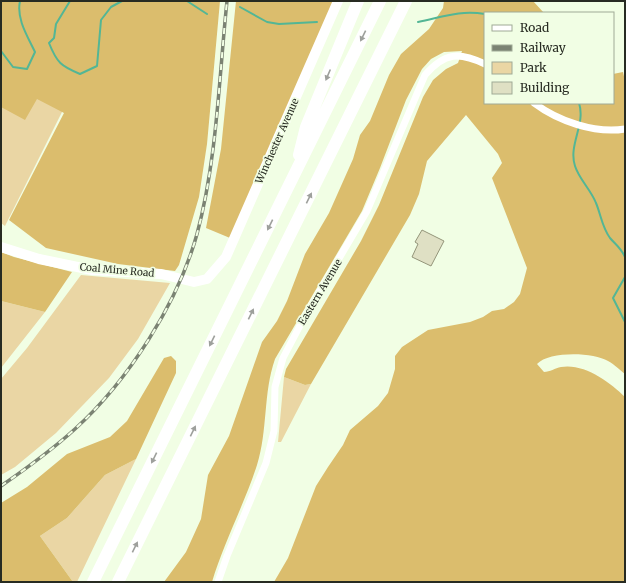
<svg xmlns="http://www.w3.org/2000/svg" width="626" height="583" font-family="Merriweather,serif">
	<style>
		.green { fill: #ead6a4 }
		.forest { fill: #dbbd6d }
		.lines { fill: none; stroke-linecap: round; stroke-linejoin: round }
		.stream { stroke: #53b695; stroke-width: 2 }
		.building { fill: #dfe0c4; stroke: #94957a }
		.street { stroke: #fff; stroke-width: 7 }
		.secondary { stroke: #fff; stroke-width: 10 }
		.highway { stroke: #fff; stroke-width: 12 }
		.rail-casing { stroke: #7b8373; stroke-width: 3.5 }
		.rail { stroke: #f1fee4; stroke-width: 2; stroke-dasharray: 6; stroke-linecap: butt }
		.oneway { fill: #9ea09c }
		.labels { text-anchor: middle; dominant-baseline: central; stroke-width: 3.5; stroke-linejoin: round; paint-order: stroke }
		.street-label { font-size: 10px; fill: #272b22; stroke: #f1fee4 }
	</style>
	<rect width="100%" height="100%" fill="#f1fee4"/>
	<!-- green -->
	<path class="green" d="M1 70 65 106 5 226 1 223Z
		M81 275 170 283 138 339 109 378 56 433 15 467 1 475V379L27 348Z
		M1 301 45 312 1 368Z
		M284 377 305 385 311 384 281 442H278Z
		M136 459 77 582H73L40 536 67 518 105 475Z"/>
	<!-- forest -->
	<path class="forest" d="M1 1H220L207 144 199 197 179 265 175 271 118 264 46 248 9 220 64 113 37 99 25 120 1 107Z
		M236 1H334L230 238 206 228 221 149Z
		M444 1H533L544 13H485V103H613V74L623 72 625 81V374C620 370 614 364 608 361 593 352 549 351 537 364L544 372C550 372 555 368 561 367 584 363 610 382 625 397V582H274L288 558 316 486 328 467 343 445 350 430 378 406 388 393 395 369V356L402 347 428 330 470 322 483 317 492 311 504 309 514 302 520 294 527 268 492 178 502 163 498 154 466 115 427 161 419 194 410 215 311 384 305 385 284 377 286 369 361 241 379 205 423 97 433 80 446 69 458 63 462 51 444 52 431 59 422 69 406 100 380 168 362 211 275 359C263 393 268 430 257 465 244 505 224 542 212 582H164L186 552 201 519 208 475 229 436 262 342 277 321 287 301 305 254 329 213 353 159 360 135 370 121 389 75 401 54 429 29 443 8Z
		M1 252 14 257 72 272 45 312 1 301Z
		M171 356 176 361V373L136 459 105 475 67 518 40 536 73 582H1V503L27 487 67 454 110 437 127 421 164 358Z"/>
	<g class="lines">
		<!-- stream -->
		<path class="stream" d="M70 1 56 24 54 38 49 43C57 63 61 66 80 74L97 66 101 20 111 7 122 1
			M187 1 207 14
			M240 7 267 22 279 24 317 22
			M418 22C443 17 459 10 485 14
			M1 51 13 67 27 69 35 52C28 37 16 19 20 1
			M579 103C586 124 568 145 575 166 579 179 591 190 596 203 601 215 602 227 610 238 615 244 621 248 625 257
			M625 277 613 298 625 322"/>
	</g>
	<!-- building -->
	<path class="building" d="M422 230 444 241 431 266 412 257 418 244 415 242Z"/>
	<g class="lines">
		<!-- street -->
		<path class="street" d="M534 103C558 121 595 134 625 129
			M218 582 227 556 266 463 274 431 275 387 283 358 305 316 367 211 425 75C445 52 459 52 485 64"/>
		<!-- secondary -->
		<path class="secondary" d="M1 247 39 259 92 270 161 274 194 282 207 279 226 257 338 1"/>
		<!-- highway -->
		<path class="highway" d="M299 155 306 127 358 1
			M93 582 380 1
			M118 582 406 1"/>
		<!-- rail casing -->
		<g class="rail-casing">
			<path id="rail" d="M1 486C27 468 52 450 75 429 128 381 178 303 197 234 217 160 219 77 227 1"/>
		</g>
		<!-- rail -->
		<use href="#rail" class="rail"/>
	</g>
	<!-- one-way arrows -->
	<defs><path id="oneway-solid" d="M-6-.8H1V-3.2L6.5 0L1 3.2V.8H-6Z"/></defs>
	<g class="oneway">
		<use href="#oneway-solid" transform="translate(363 36) rotate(116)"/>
		<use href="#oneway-solid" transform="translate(328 75) rotate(113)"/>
		<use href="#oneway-solid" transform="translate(309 198) rotate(-64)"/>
		<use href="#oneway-solid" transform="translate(270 225) rotate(116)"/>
		<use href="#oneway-solid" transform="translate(251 314) rotate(-64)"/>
		<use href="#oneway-solid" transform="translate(212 341) rotate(116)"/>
		<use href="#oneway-solid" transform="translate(193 431) rotate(-64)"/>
		<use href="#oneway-solid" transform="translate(154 458) rotate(116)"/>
		<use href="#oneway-solid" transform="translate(135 547) rotate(-64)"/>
	</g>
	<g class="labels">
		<!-- street labels -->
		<g class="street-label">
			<text transform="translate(277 141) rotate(-66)">Winchester Avenue</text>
			<text transform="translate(117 270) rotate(5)">Coal Mine Road</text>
			<text transform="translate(320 292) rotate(-59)">Eastern Avenue</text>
		</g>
	</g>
	<!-- border -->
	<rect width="626" height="583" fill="none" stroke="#272b22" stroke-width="4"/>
	<!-- legend -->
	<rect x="484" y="12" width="130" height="92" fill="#f1fee4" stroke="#a0aa96"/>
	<rect x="492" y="25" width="20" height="6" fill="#ffffff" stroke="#a0aa96"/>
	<text x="520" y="32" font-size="12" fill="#272b22">Road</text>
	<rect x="492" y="45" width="20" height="6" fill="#7b8373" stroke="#a0aa96"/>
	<text x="520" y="52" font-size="12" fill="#272b22">Railway</text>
	<rect x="492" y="62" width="20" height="12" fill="#ead6a4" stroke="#a0aa96"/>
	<text x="520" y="72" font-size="12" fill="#272b22">Park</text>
	<rect x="492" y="82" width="20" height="12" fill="#dfe0c4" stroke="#a0aa96"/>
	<text x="520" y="92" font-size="12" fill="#272b22">Building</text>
</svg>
